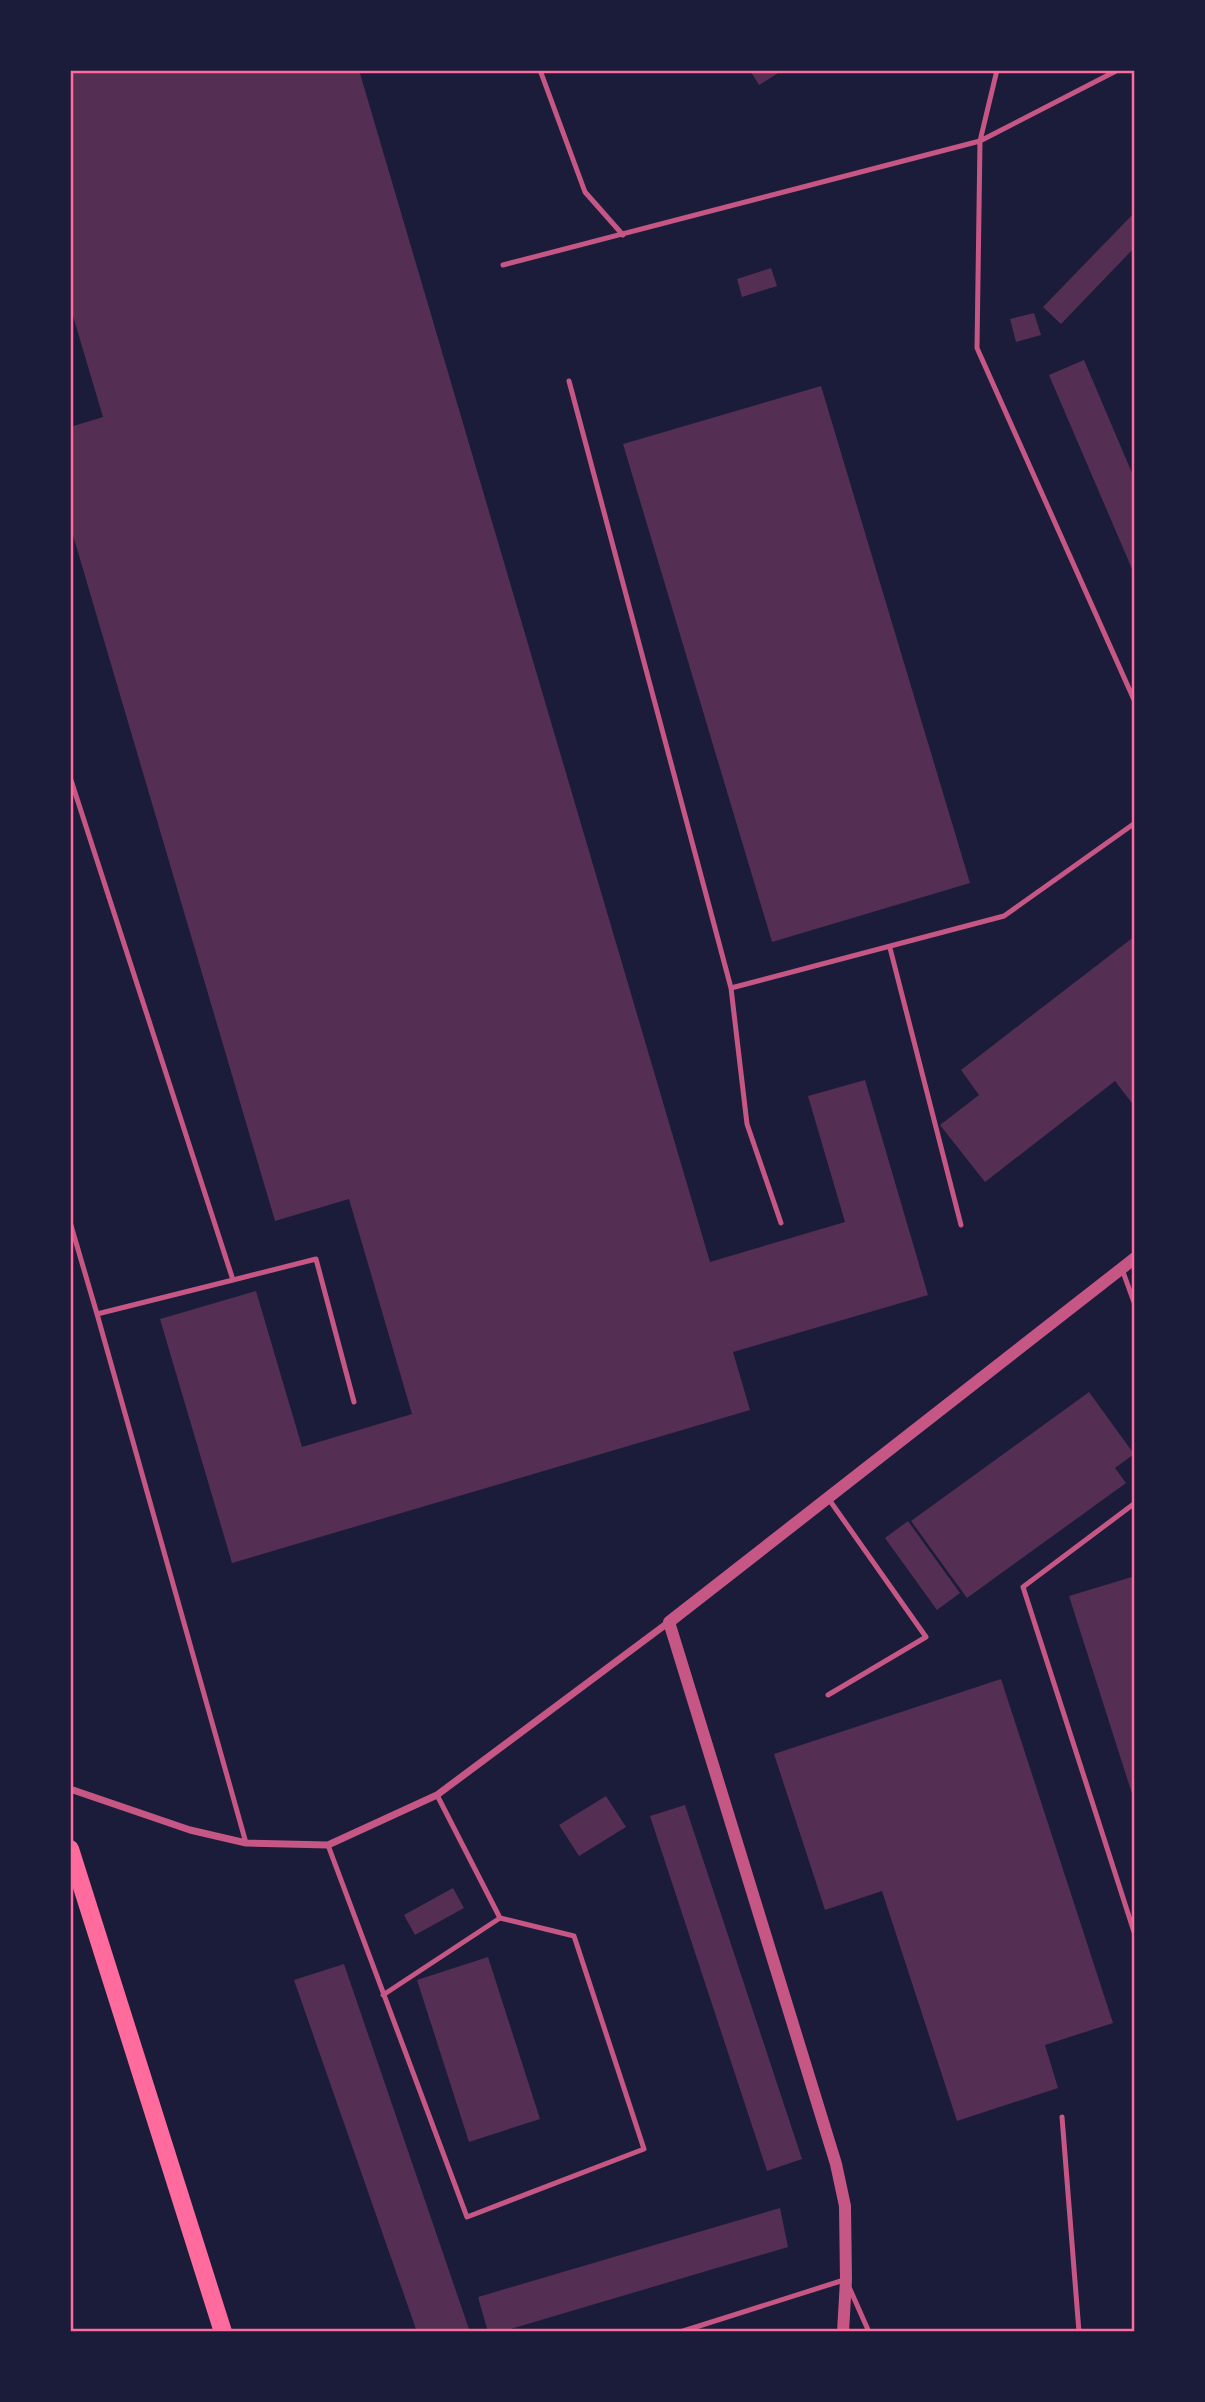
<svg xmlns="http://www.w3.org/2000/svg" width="1205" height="2402" font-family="Arial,sans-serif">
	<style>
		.building { fill: #542f53 }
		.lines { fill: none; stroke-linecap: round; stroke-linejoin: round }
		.service { stroke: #c65784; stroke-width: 5 }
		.minor { stroke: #c65784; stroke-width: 7 }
		.tertiary { stroke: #c65784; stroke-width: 12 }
		.primary { stroke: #ff6b9d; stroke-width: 18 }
		.neatline { fill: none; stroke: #ff6b9d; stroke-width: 2.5 }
	</style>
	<rect width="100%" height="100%" fill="#1b1b3a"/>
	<!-- building -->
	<path class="building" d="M70 70H359L710 1262 845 1222 808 1096 865 1080 928 1295 733 1352 750 1410 232 1563 160 1319 256 1291 302 1447 412 1414 349 1199 275 1221 70 525V427L103 417 70 306Z
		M754 70H778L780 72 759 85 751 72Z
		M1135 212V247L1061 324 1043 307Z
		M771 268 777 286 742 297 737 279Z
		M1034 313 1041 335 1016 342 1010 319Z
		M1084 360 1135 480V576L1049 375Z
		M821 386 970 883 772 942 623 444Z
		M1135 936V1107L1115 1081 985 1182 940 1125 979 1095 961 1070Z
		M1089 1392 1134 1454 1115 1468 1126 1483 967 1598 911 1521Z
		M908 1521 960 1593 937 1610 885 1538Z
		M1135 1576V1800H1134L1069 1596Z
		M1001 1679 1113 2023 1045 2045 1058 2088 957 2121 882 1891 825 1910 774 1754Z
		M606 1796 626 1827 579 1856 559 1825Z
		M685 1805 802 2159 767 2171 650 1816Z
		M453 1888 464 1908 415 1935 404 1915Z
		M488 1957 540 2119 469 2142 417 1980Z
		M344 1964 470 2332H417L294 1980Z
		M780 2208 788 2247 500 2332H488L478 2297Z"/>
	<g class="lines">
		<!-- service -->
		<path class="service" d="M540 70 585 192 623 235
			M997 70 980 141 977 348 1135 702
			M503 265 980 141 1118 70
			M569 381 731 988 1004 916 1135 823
			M70 777 233 1280 97 1314 246 1843
			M890 948 961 1225
			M731 988 747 1124 781 1223
			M70 1222 97 1314
			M1122 1269 1135 1305
			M233 1280 316 1259 354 1402
			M1135 1503 1023 1587 1135 1935
			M828 1695 926 1637 828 1498
			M328 1845 467 2217 644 2149 574 1936 500 1918 437 1795
			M383 1995 500 1918
			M1062 2117 1079 2332
			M849 2287 869 2332
			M680 2332 844 2280"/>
		<!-- minor -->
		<path class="minor" d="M70 1789 190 1830 246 1843 328 1845 437 1795 669 1622"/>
		<!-- tertiary -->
		<path class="tertiary" d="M843 2332 846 2280 845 2206 836 2164 669 1622 1135 1258"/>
		<!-- primary -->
		<path class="primary" d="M70 1849 223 2332"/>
	</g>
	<!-- border -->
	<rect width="1205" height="2402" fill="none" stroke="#1b1b3a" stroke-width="144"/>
	<rect x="72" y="72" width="1061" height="2258" class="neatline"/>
</svg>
